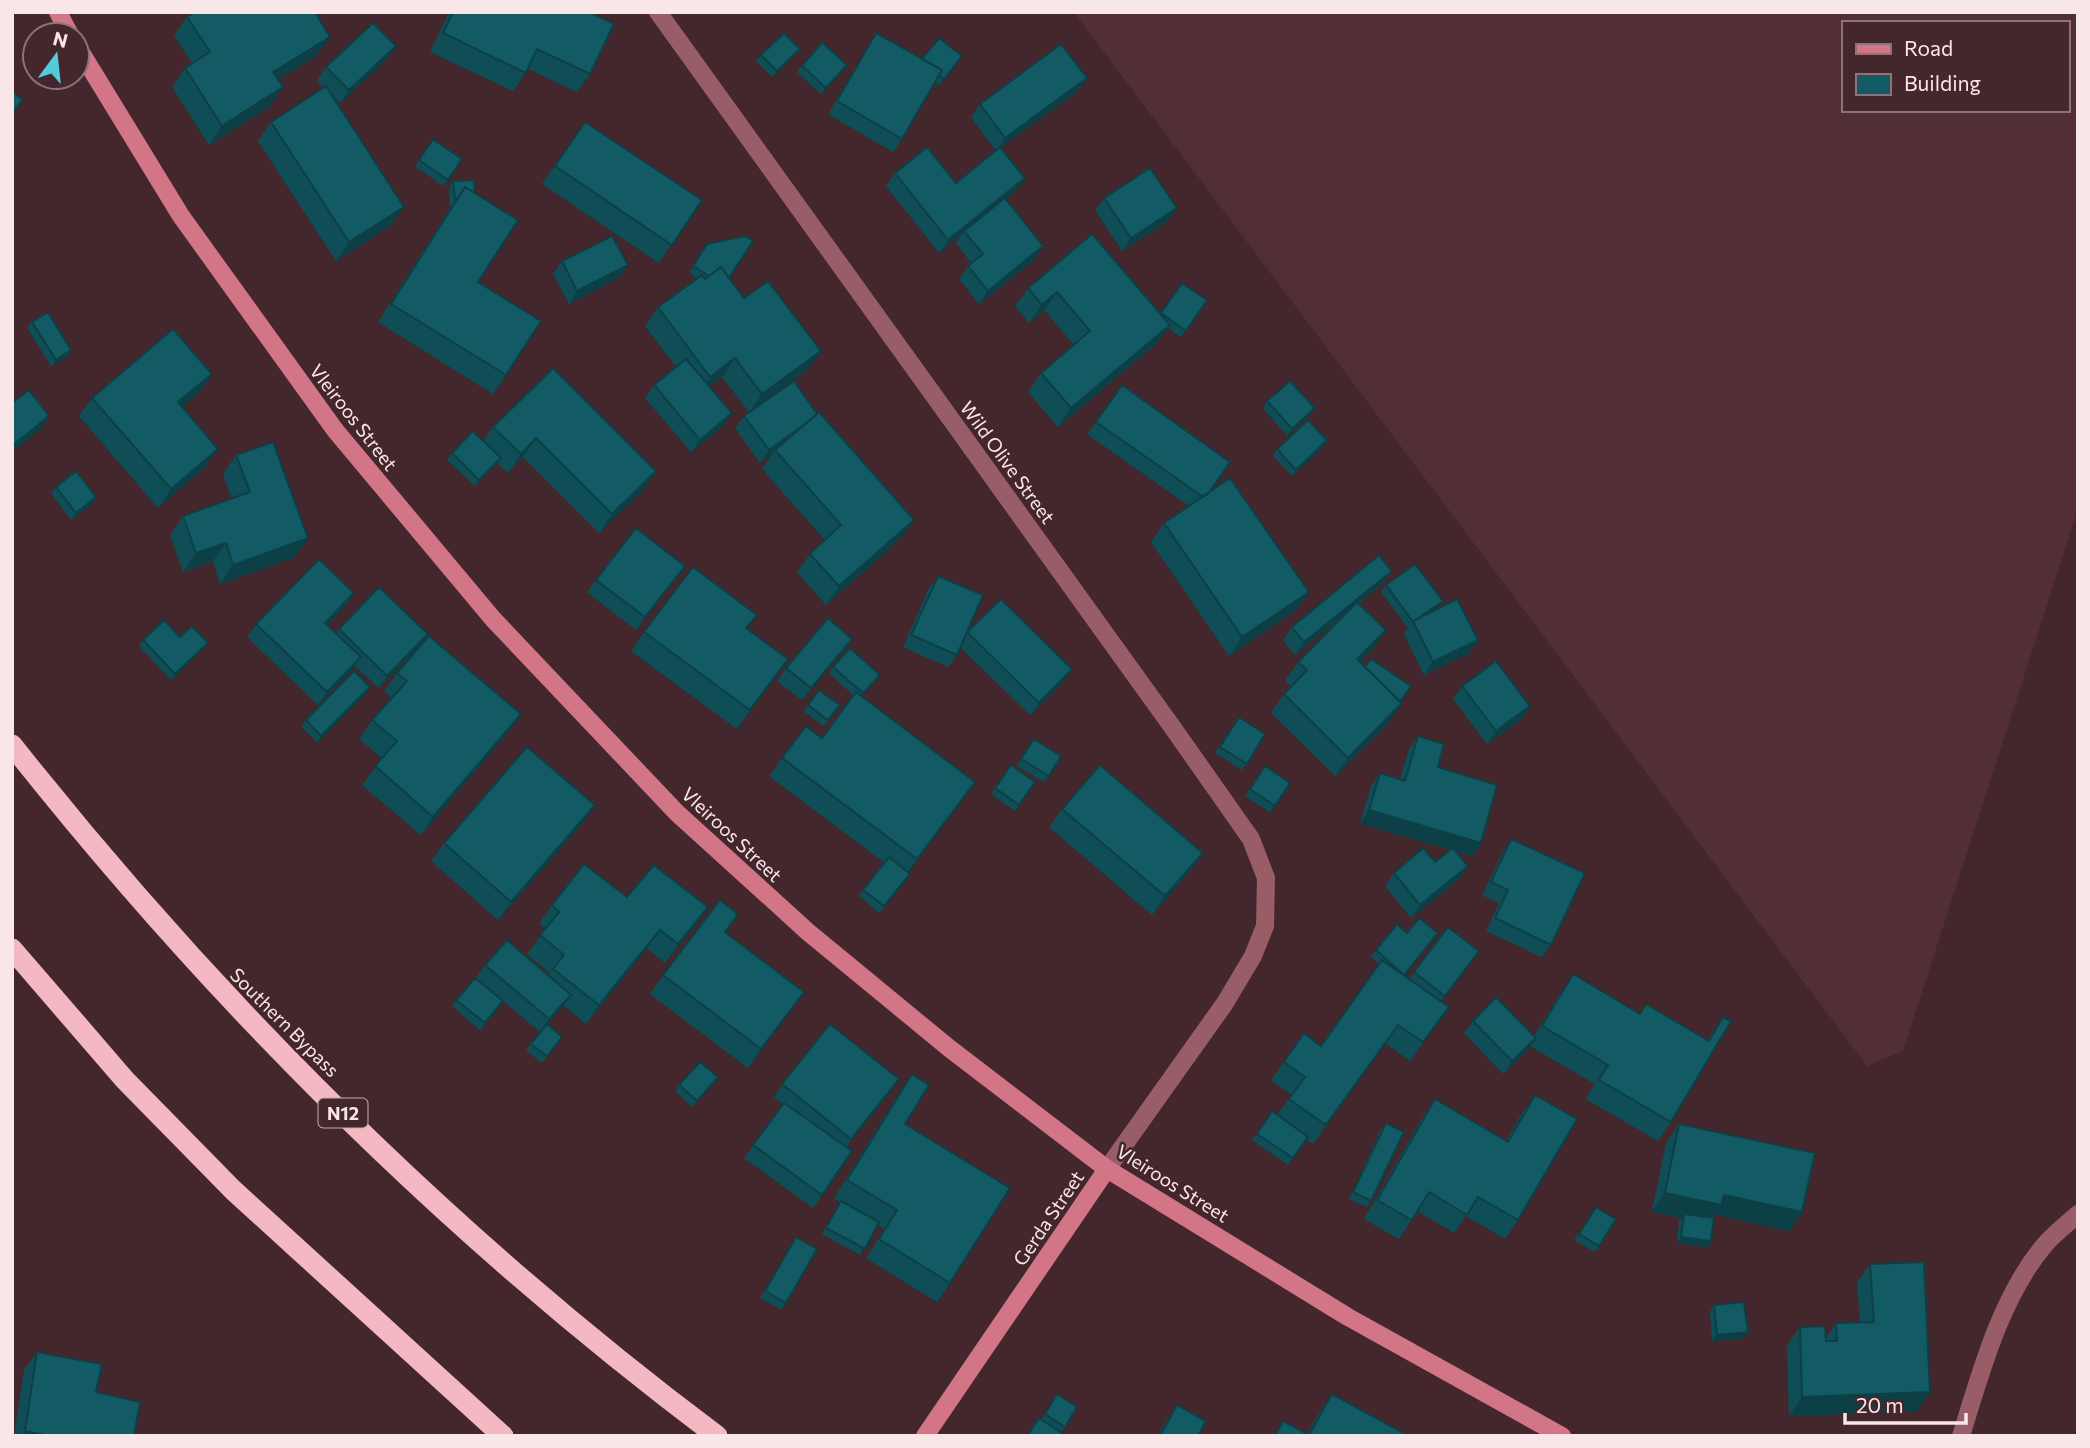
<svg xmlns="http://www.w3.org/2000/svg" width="2090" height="1448" font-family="Commissioner,sans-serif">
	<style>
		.built { fill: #512f35; fill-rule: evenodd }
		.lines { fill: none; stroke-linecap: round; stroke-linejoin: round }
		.street { stroke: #995d68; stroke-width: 18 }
		.secondary { stroke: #d27587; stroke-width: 18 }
		.highway { stroke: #f4b8c2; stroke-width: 21 }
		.wall { fill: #0f4e56 }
		.shaded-wall { fill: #0d4046 }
		.building { fill: #125b64; stroke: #0d4046; stroke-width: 2 }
		.labels { text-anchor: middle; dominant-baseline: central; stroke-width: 5; stroke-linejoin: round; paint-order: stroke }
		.shield { fill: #43272c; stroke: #c2adb0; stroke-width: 2 }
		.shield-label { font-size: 18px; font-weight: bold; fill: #f9e6e9 }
		.street-label { font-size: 19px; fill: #f9e6e9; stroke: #43272c }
	</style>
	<rect width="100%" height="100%" fill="#43272c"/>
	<!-- built -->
	<path class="built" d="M1074 12H2078V509L1903 1051 1867 1066ZM1843 23H2067V110H1843Z"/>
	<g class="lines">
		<!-- street -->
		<path class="street" d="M658 12 1173 728 1251 839 1266 878 1265 926 1253 956 1225 1003 1107 1169
			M1961 1436C1981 1372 2000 1300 2042 1248 2052 1235 2066 1225 2078 1214"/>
		<!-- secondary -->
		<path class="secondary" d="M58 12 70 35
			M77 46 181 216 335 430 493 619 677 813 808 932 949 1048 1107 1169 1348 1317 1562 1436
			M925 1436 1107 1169"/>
		<!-- highway -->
		<path class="highway" d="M12 745C217 1004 453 1238 717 1436
			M12 949 125 1080 233 1190 503 1436"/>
	</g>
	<!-- wall -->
	<path class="wall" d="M449 12H589L590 74 577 92 528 69 513 91 430 52Z
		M187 17 317 55 278 80 270 106 209 145 172 87 185 68 192 63 174 35Z
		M876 33 922 59 962 56 939 85 935 82 902 139 893 152 828 114 868 46Z
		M396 46 387 59 340 103 332 95 404 207 391 225 336 261 258 141 271 122 324 88 317 80 326 67Z
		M761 55H795L772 77 756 61Z
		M847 65 821 94 797 72 802 66Z
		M1087 78 1078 91 1001 147 1016 191 1006 199 1035 259 979 304 959 279 968 266 971 263 956 243 962 234 939 253 886 186 895 173 956 183 996 151 971 117 980 104Z
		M585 122 702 200 659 263 542 184Z
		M433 139 462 159 443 186 415 166Z
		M453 181 478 282 506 375 493 394 378 322 452 205H450L449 188Z
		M1104 198 1177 208 1168 221 1122 251 1095 210Z
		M1092 234 1160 314 1207 300 1181 337 1168 328 1157 343 1058 427 1028 392 1041 373 1074 345 1044 310 1029 323 1015 306 1028 288Z
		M707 244 729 278 744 298 808 369 757 407 901 538 826 605 797 572 810 554 825 540 762 469 773 453 760 463 735 428 744 416 749 412 722 377 709 386 723 426 691 452 645 398 654 385 676 367 645 326 658 307 697 278 689 273Z
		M562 261 628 265 619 277 569 304 553 274Z
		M32 322 71 350 67 357 51 366 27 328Z
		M553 368 643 490 599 533 523 457 508 473 497 463 475 486 447 460 452 453 483 441 493 427Z
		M212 374 199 393 182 407 218 449 205 467 158 508 79 416 92 398Z
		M1122 385 1208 494 1309 592 1296 610 1229 656 1151 542 1164 523 1189 506 1087 434Z
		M1267 401 1310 415 1287 436 1263 408Z
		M1323 447 1292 476 1273 456 1277 449Z
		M236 455 308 538 295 557 220 584 213 561 183 572 170 535 183 516 232 499 223 474Z
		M56 487 96 497 92 504 71 520 51 493Z
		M685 566 636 630 587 592 596 580Z
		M1392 571 1383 583 1359 603 1386 630 1373 649 1360 662 1400 702 1389 722 1335 776 1271 713 1284 694 1291 687 1285 680 1298 662 1343 616 1295 655 1283 640 1292 627Z
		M938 576 967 632 1063 682 1030 715 960 647 957 655 948 667 903 647 929 588Z
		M1386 585 1443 601 1438 607 1433 611 1478 640 1469 653 1424 675 1404 634 1408 628 1381 592Z
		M354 593 345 606 327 625 336 633 339 629 428 634 419 647 379 688 355 666 318 705 247 637 256 624Z
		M757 615 747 629 775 678 737 729 631 651 644 632Z
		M180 637 203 649 171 680 139 646 143 640Z
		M852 639 843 651 802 700 777 681 786 668Z
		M833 667 875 681 861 696 962 801 908 872 910 874 905 880 879 913 859 896 885 863 769 776 782 758 822 738 854 696 829 673Z
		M397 673 508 732 421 835 362 785 382 758 359 739 372 720 392 698 384 691Z
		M1462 686 1530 706 1521 719 1487 744 1453 699Z
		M819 690 840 705 824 726 803 711Z
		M366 694 317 742 301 726 306 720Z
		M1239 717 1265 734 1242 770 1215 753Z
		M1418 736 1438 767 1481 843 1472 856 1456 851 1468 866 1459 879 1411 918 1385 886 1394 873 1435 862 1451 850 1360 823 1371 786 1380 773 1400 779 1409 749Z
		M1029 745 1061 756 1044 782 1017 766Z
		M1011 765 1035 782 1015 811 991 794Z
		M1265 766 1290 783 1270 812 1245 796Z
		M595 805 582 824 498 920 431 861 444 843Z
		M1062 809 1203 853 1190 871 1152 915 1049 827Z
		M1511 839 1551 945 1542 957 1486 931 1499 903 1482 895 1503 852Z
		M627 897 708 907 695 926 665 963 647 948 586 1024 563 1005 547 1024 558 1044 542 1063 526 1050 540 1032 476 978 485 965 548 975 550 973 527 954 545 929 539 923 552 905Z
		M738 914 726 932 791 1010 748 1068 650 994 663 975Z
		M1448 927 1470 964 1441 1001 1449 1007 1410 1061 1385 1043 1313 1144 1306 1139 1288 1165 1252 1140 1272 1111 1277 1115 1292 1095 1271 1080 1304 1033 1321 1046 1379 964 1371 957 1376 950 1407 933H1438L1404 975 1409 979Z
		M1573 974 1639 1014 1646 1004 1707 1040 1723 1017 1671 1122 1658 1141 1586 1099 1595 1084 1530 1046 1527 1050 1503 1074 1464 1033 1473 1021 1534 1036 1560 993Z
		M456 1000 499 1007 480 1030 452 1006Z
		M912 1074 905 1124 950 1283 937 1302 866 1258 884 1229 878 1225 860 1255 822 1234 840 1202 834 1198 899 1093Z
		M718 1077 692 1107 675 1091 679 1085Z
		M782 1084 890 1092 846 1147 852 1151 813 1208 744 1158 783 1104 774 1097Z
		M1535 1095 1518 1220 1505 1239 1466 1216 1454 1233 1417 1211 1399 1239 1364 1219 1422 1118 1435 1099 1506 1141 1522 1113Z
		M1386 1123 1371 1201 1367 1207 1349 1199 1381 1129Z
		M1679 1124 1802 1212 1789 1231 1715 1214 1713 1218 1711 1241 1707 1247 1677 1243 1679 1221 1682 1218 1652 1211 1666 1143Z
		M1596 1207 1616 1219 1595 1252 1574 1240Z
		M796 1237 786 1303 781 1309 760 1298Z
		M1870 1264 1930 1392 1917 1411 1789 1416 1787 1345 1800 1327 1826 1338 1836 1323 1860 1322 1857 1282Z
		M1714 1305 1743 1338 1712 1341 1710 1312Z
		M37 1352 96 1392 134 1436H14L24 1370Z
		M1332 1394 1409 1436H1273L1283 1421 1307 1434 1319 1413Z
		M1053 1401 1065 1427 1061 1432 1041 1420Z
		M1177 1405 1198 1436H1158L1168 1418Z"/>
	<!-- shaded-wall -->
	<path class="shaded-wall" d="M330 37 317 55 260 91 273 72Z
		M396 46 387 59 340 103 349 90Z
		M800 49 795 55 772 77 777 71Z
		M847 65 843 71 821 94 826 88Z
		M1087 78 1078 91 996 151 1005 138Z
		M283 87 270 106 209 145 222 126Z
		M1025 178 1016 191 965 232 964 231 962 234 939 253 948 240Z
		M404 207 391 225 336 261 349 242Z
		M1177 208 1168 221 1122 251 1131 238Z
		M1043 246 1035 259 979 304 988 291Z
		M628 265 619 277 569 304 577 291Z
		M1057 292 1044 310 1029 323 1042 305Z
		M1170 325 1157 343 1058 427 1071 408Z
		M71 350 67 357 51 366 56 360Z
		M821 351 808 369 749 413 762 394Z
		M735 358 722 377 697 395 710 377Z
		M212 374 199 393 165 421 178 402Z
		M1315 408 1310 415 1287 436 1292 429Z
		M732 413 723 426 691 452 700 440Z
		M818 415 775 450 773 453 760 463 769 450Z
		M49 416 41 429 12 452V446Z
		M536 438 523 457 508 473 521 454Z
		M1327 440 1323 447 1292 476 1296 470Z
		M218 449 205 467 158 508 171 489Z
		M501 458 496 464 475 486 479 480Z
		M656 471 643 490 599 533 612 514Z
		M96 497 92 504 71 520 76 513Z
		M914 520 901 538 826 605 839 586Z
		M308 538 295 557 220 584 233 565Z
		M226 543 213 561 183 572 196 553Z
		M685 566 676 578 636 630 645 617Z
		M1392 571 1383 583 1295 655 1304 642Z
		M1309 592 1296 610 1229 656 1242 637Z
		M354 593 345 606 316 636 325 623Z
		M1443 601 1438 607 1415 625 1413 622Z
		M1386 630 1373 649 1344 678 1357 659Z
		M428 634 419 647 379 688 387 676Z
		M852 639 843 651 802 700 811 688Z
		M1478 640 1469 653 1424 675 1433 662Z
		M208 643 203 649 171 680 175 674Z
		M361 657 352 670 318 705 327 692Z
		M788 659 775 678 737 729 750 710Z
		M1072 669 1063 682 1030 715 1039 703Z
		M370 687 366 694 317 742 321 736Z
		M1402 703 1389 722 1335 776 1348 758Z
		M1530 706 1521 719 1487 744 1496 731Z
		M521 714 508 732 421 835 433 817Z
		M975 782 962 801 904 878 917 859Z
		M595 805 582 824 498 920 511 902Z
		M1369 810 1481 843 1472 856 1360 823Z
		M1203 853 1190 871 1152 915 1165 896Z
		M1468 866 1459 879 1411 918 1420 905Z
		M708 907 695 926 665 963 678 944Z
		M660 930 647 948 586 1024 599 1005Z
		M804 992 791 1010 748 1068 761 1049Z
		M571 995 562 1007 540 1032 549 1019Z
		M1536 1038 1527 1050 1503 1074 1512 1061Z
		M899 1079 890 1092 842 1151 851 1139Z
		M1665 1193 1724 1195 1802 1212 1789 1231 1715 1214 1709 1224 1684 1214 1682 1218 1652 1211Z
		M1681 1237 1711 1241 1707 1247 1677 1243Z
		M1748 1332 1743 1338 1712 1341 1717 1335Z
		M1930 1392 1917 1411 1789 1416 1802 1397Z
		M25 1431 50 1436H22Z"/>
	<!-- building -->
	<path class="building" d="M194 12H315L330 37 273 72 283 87 222 126 185 68 210 52 187 17Z
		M453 12H589L614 24 590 74 537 49 526 73 443 33Z
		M373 23 396 46 349 90 326 67Z
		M784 33 800 49 777 71 761 55Z
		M876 33 942 70 902 139 837 101Z
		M939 38 962 56 944 79 939 75 942 70 922 59Z
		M822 42 847 65 826 88 802 66Z
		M1061 44 1087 78 1005 138 980 104Z
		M326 86 404 207 349 242 271 122Z
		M12 91 23 100 12 112Z
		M585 122 702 200 672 245 555 166Z
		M433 139 462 159 448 180 419 160Z
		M927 147 956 183 1000 147 1025 178 948 240 895 173Z
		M1150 168 1177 208 1131 238 1104 198Z
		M474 180 475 193 465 187 457 199H455L453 181Z
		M465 187 518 220 478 282 541 321 506 375 391 304Z
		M1005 198 1043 246 988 291 968 266 983 254 964 231Z
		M1092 234 1170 325 1071 408 1041 373 1090 331 1057 292 1042 305 1028 288Z
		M612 236 628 265 577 291 562 261Z
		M745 236 753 241 729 278 721 267 709 276 693 266 707 244Z
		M721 267 744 298 768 281 821 351 762 394 735 358 710 377 658 307 702 275 705 279Z
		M1182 283 1207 300 1186 331 1161 313Z
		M48 312 71 350 56 360 32 322Z
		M173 329 212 374 178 402 218 449 171 489 92 398Z
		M686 359 732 413 700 440 654 385Z
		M553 368 656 471 612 514 536 438 521 454 493 427Z
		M794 381 817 414 805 424 769 450 744 416Z
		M1290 381 1315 408 1292 429 1267 401Z
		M1122 385 1230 462 1208 494 1203 497 1096 422Z
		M29 390 49 416 12 446V403Z
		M819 412 914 520 839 586 810 554 841 525 775 450Z
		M1308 420 1327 440 1296 470 1277 449Z
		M473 431 501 458 479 480 452 453Z
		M273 442 308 538 233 565 226 543 196 553 183 516 250 492 236 455Z
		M76 471 96 497 76 513 56 487Z
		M1230 478 1309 592 1242 637 1164 523Z
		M636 528 685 566 645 617 596 580Z
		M1379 555 1392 571 1304 642 1292 627Z
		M319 559 354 593 325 623 361 657 327 692 256 624Z
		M1415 564 1443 601 1420 617 1413 621V622L1386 585Z
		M693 567 757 615 746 628 788 659 750 710 644 632Z
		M938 576 983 595 957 655 911 635Z
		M379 587 428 634 387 676 339 629Z
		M1001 599 1072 669 1039 703 967 632Z
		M1457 599 1478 640 1433 662 1413 621Z
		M1357 602 1386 630 1357 659 1402 703 1348 758 1284 694 1307 670 1298 662Z
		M828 618 852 639 811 688 786 668Z
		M164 620 180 637 192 626 208 643 175 674 143 640Z
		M429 636 521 714 433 817 375 766 397 741 372 720 407 681 397 673Z
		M850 648 880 675 863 693 833 667Z
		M1371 659 1411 686 1400 702 1365 667Z
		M1496 661 1530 706 1496 731 1462 686Z
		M354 671 370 687 321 736 306 720Z
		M819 690 840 705 828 720 808 705Z
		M856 692 975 782 917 859 782 758 806 726 822 738Z
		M1239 717 1265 734 1247 764 1220 747Z
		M1418 736 1444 744 1438 767 1497 785 1481 843 1369 810 1380 773 1405 781Z
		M1034 739 1061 756 1049 776 1021 759Z
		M527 747 595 805 511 902 444 843Z
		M1011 765 1035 782 1019 805 995 788Z
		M1100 765 1203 853 1165 896 1062 809Z
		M1265 766 1290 783 1275 806 1250 789Z
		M1511 839 1585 873 1551 945 1495 918 1508 890 1491 882Z
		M1423 848 1435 862 1453 848 1468 866 1420 905 1394 873Z
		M889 857 910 874 884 906 863 890Z
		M584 864 627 897 654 865 708 907 678 944 660 930 599 1005 553 969 564 955 540 935 559 912 552 905Z
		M720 900 738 914 725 932 804 992 761 1049 663 975Z
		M1419 918 1438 933 1404 975 1376 950 1397 924 1407 933Z
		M1448 927 1479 951 1445 996 1414 972Z
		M507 940 571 995 549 1019 485 965Z
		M1382 960 1449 1007 1423 1042 1398 1025 1326 1125 1289 1099 1305 1077 1284 1062 1304 1033 1321 1046Z
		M1573 974 1640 1014 1646 1004 1709 1041 1723 1017 1731 1021 1671 1122 1599 1080 1608 1065 1542 1026Z
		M475 978 503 1001 485 1023 456 1000Z
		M1496 997 1536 1038 1512 1061 1473 1021Z
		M547 1024 562 1037 547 1056 531 1044Z
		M830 1024 899 1079 851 1139 782 1084Z
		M700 1062 718 1077 697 1101 679 1085Z
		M912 1074 929 1085 905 1124 1010 1188 950 1283 879 1239 897 1210 847 1180Z
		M1535 1095 1577 1119 1518 1220 1478 1197 1467 1215 1429 1192 1412 1220 1377 1200 1435 1099 1508 1142Z
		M784 1103 852 1151 822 1195 753 1145Z
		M1272 1111 1308 1137 1293 1158 1257 1134Z
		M1386 1123 1404 1132 1371 1201 1353 1192Z
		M1679 1124 1815 1153 1802 1212 1724 1195 1721 1205 1665 1193Z
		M841 1201 879 1222 865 1249 826 1228Z
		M1596 1207 1616 1219 1599 1246 1579 1234Z
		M1684 1214 1714 1218 1711 1241 1681 1237Z
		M796 1237 817 1249 786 1303 765 1291Z
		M1924 1262 1930 1392 1802 1397 1800 1327 1825 1326 1826 1341H1837L1836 1323 1874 1322 1870 1264Z
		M1744 1302 1748 1332 1717 1335 1714 1305Z
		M37 1352 102 1364 96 1392 140 1402 134 1436H50L25 1431Z
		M1057 1394 1077 1407 1065 1427 1045 1414Z
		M1332 1394 1409 1436H1275L1283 1421 1309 1435Z
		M1177 1405 1206 1421 1198 1436H1160Z
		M1039 1418 1065 1435 1064 1436H1027Z"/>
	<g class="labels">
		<!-- shield labels -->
		<rect class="shield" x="318.5" y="1098.5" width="49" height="29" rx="5"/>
		<g class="shield-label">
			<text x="343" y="1113">N12</text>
		</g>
		<!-- street labels -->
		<g class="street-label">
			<text transform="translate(354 417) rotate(52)">Vleiroos Street</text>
			<text transform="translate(1008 462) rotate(54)">Wild Olive Street</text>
			<text transform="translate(732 834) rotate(43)">Vleiroos Street</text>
			<text transform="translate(285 1022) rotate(45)">Southern Bypass</text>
			<text transform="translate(1173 1183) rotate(32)">Vleiroos Street</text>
			<text transform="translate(1048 1218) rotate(-56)">Gerda Street</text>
		</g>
	</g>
	<!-- border -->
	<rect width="2090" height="1448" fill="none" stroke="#f9e6e9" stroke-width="28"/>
	<!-- legend -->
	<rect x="1842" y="21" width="228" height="91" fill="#43272c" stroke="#8c7378" stroke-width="2"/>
	<rect x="1856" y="44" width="35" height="10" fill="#d27587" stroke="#8c7378" stroke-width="2"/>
	<text x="1904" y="56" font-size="21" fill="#f9e6e9">Road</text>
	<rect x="1856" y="74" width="35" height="21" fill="#125b64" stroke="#8c7378" stroke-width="2"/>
	<text x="1904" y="91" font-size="21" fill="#f9e6e9">Building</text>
	<!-- north arrow -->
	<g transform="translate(56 56) rotate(15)"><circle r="33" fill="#43272c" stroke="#8c7378" stroke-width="2"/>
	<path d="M0-5L12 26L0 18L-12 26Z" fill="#53cbda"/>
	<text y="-10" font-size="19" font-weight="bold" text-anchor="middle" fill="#f9e6e9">N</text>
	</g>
	<!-- scale -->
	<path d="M1845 1413v10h121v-10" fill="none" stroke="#f9e6e9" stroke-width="3.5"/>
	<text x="1856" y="1413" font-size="21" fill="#f9e6e9" stroke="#43272c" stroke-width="5" paint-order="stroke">20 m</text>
</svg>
